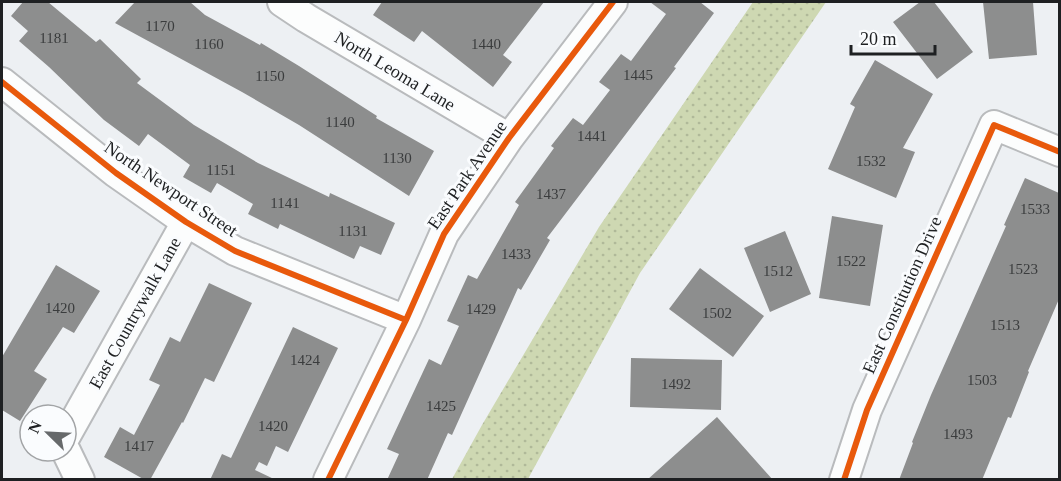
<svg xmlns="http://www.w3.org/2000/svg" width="1061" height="481" font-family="'Times New Roman',serif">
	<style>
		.park { fill: url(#park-dots) }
		.building { fill: #8d8e8e }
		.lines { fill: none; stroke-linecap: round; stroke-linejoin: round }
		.street-casing { stroke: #b9bbbd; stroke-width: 32 }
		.street { stroke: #fcfdfd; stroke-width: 28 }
		.cycleway-casing { stroke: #fafcfe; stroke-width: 10 }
		.cycleway { stroke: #e8590c; stroke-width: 6 }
		.labels { text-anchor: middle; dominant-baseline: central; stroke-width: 6; stroke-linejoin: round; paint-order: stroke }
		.number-label { font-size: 15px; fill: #3a3c3d }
		.street-label { font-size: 18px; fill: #1e2022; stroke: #fafcfe }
	</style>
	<defs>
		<pattern id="park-dots" width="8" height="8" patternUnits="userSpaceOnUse" patternTransform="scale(1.5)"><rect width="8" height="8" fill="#ced8b2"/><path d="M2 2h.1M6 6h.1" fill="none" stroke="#b0b999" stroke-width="1.8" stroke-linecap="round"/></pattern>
	</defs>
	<rect width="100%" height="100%" fill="#edf0f3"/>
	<!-- park -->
	<path class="park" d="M753 2H826L640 273 528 479H452L482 425 599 227Z"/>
	<!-- building -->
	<path class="building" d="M23 2H48L96 42 100 39 141 79 137 83 194 125 258 163 329 197 330 193 395 223 381 255 360 246 354 259 280 224 278 229 248 214 253 204 217 183 211 193 183 177 190 165 148 134 139 146 104 120 49 67 19 41 28 31 11 16Z
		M135 2H190L205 15 260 45 261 43 299 66 377 116 376 118 434 151 409 196 299 125 242 92 115 23Z
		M382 2H544L503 55 512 62 493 87 422 31 414 42 373 15Z
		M650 2H700L714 13 674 67 676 68 547 238 550 240 521 290 518 288 452 435 448 433 427 480H387L399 454 387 449 429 359 441 365 459 326 447 321 468 275 477 279 519 205 515 202 554 148 551 146 573 118 583 125 610 90 599 82 621 54 631 61 666 14Z
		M920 2H934L973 52 937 79 893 22Z
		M983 2H1033L1037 55 989 59Z
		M875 60 933 94 903 148 915 152 896 198 828 169 855 107 850 104Z
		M1025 178 1059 193V299L1028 371 1029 372 1011 418 1008 417 982 480H899L913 443 912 442 931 395 1006 226 1004 225Z
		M832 216 883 225 870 306 819 298Z
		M785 231 811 294 770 312 744 248Z
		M56 265 100 291 74 333 63 327 34 371 47 379 20 421 2 410V357Z
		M700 268 764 316 733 357 669 309Z
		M209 283 252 303 214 382 205 378 183 423 182 422 150 480H145L104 457 120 427 134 435 160 385 149 380 170 337 180 342Z
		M293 327 338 348 288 452 276 446 267 466 259 462 255 470 276 480H210L222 454 231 458Z
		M631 358 722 360 721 410 630 407Z
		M717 417 773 480H647Z"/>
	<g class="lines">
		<!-- street casing -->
		<g class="street-casing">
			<path id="street" d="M282 2 306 18 509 138
				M2 82 116 173 186 222 235 251 406 320
				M66 436 186 222
				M66 451 80 480
				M328 480 406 320 444 234 509 138 613 2
				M844 480 867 410 994 125 1060 152"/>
		</g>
		<!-- street -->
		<use href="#street" class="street"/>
		<!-- cycleway casing -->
		<g class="cycleway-casing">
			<path id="cycleway" d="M2 82 116 173 186 222 235 251 406 320
				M328 480 406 320 444 234 509 138 613 2
				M844 480 867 410 994 125 1060 152"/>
		</g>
		<!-- cycleway -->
		<use href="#cycleway" class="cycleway"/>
	</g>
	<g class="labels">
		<!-- number labels -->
		<g class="number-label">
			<text x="160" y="26">1170</text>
			<text x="54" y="38">1181</text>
			<text x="209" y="44">1160</text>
			<text x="486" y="44">1440</text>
			<text x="638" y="75">1445</text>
			<text x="270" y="76">1150</text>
			<text x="340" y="122">1140</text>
			<text x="592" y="136">1441</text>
			<text x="397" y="158">1130</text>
			<text x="871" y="161">1532</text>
			<text x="221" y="170">1151</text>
			<text x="551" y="194">1437</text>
			<text x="285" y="203">1141</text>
			<text x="1035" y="209">1533</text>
			<text x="353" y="231">1131</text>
			<text x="516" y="254">1433</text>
			<text x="851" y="261">1522</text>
			<text x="1023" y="269">1523</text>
			<text x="778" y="271">1512</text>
			<text x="60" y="308">1420</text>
			<text x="481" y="309">1429</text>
			<text x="717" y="313">1502</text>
			<text x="1005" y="325">1513</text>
			<text x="305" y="360">1424</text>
			<text x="982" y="380">1503</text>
			<text x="676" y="384">1492</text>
			<text x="441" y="406">1425</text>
			<text x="273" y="426">1420</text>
			<text x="958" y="434">1493</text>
			<text x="139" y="446">1417</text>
		</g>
		<!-- street labels -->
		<g class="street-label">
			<text transform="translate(395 71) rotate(31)">North Leoma Lane</text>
			<text transform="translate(467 175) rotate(-56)">East Park Avenue</text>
			<text transform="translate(171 189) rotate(34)">North Newport Street</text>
			<text transform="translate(902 295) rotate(-66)">East Constitution Drive</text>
			<text transform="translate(135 313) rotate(-61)">East Countrywalk Lane</text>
		</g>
	</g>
	<!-- border -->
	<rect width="1061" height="481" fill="none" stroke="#1e2022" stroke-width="6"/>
	<!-- north arrow -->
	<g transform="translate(48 433) rotate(294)"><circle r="28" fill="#fafcfe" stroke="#a2a4a6" stroke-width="1.5"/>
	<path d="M0-4.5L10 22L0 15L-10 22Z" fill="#66696b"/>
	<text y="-9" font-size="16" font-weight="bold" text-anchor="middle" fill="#1e2022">N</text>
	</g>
	<!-- scale -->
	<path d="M851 45v9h84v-9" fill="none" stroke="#1e2022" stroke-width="3"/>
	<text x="860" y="45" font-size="18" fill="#1e2022" stroke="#fafcfe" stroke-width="4.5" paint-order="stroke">20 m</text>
</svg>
